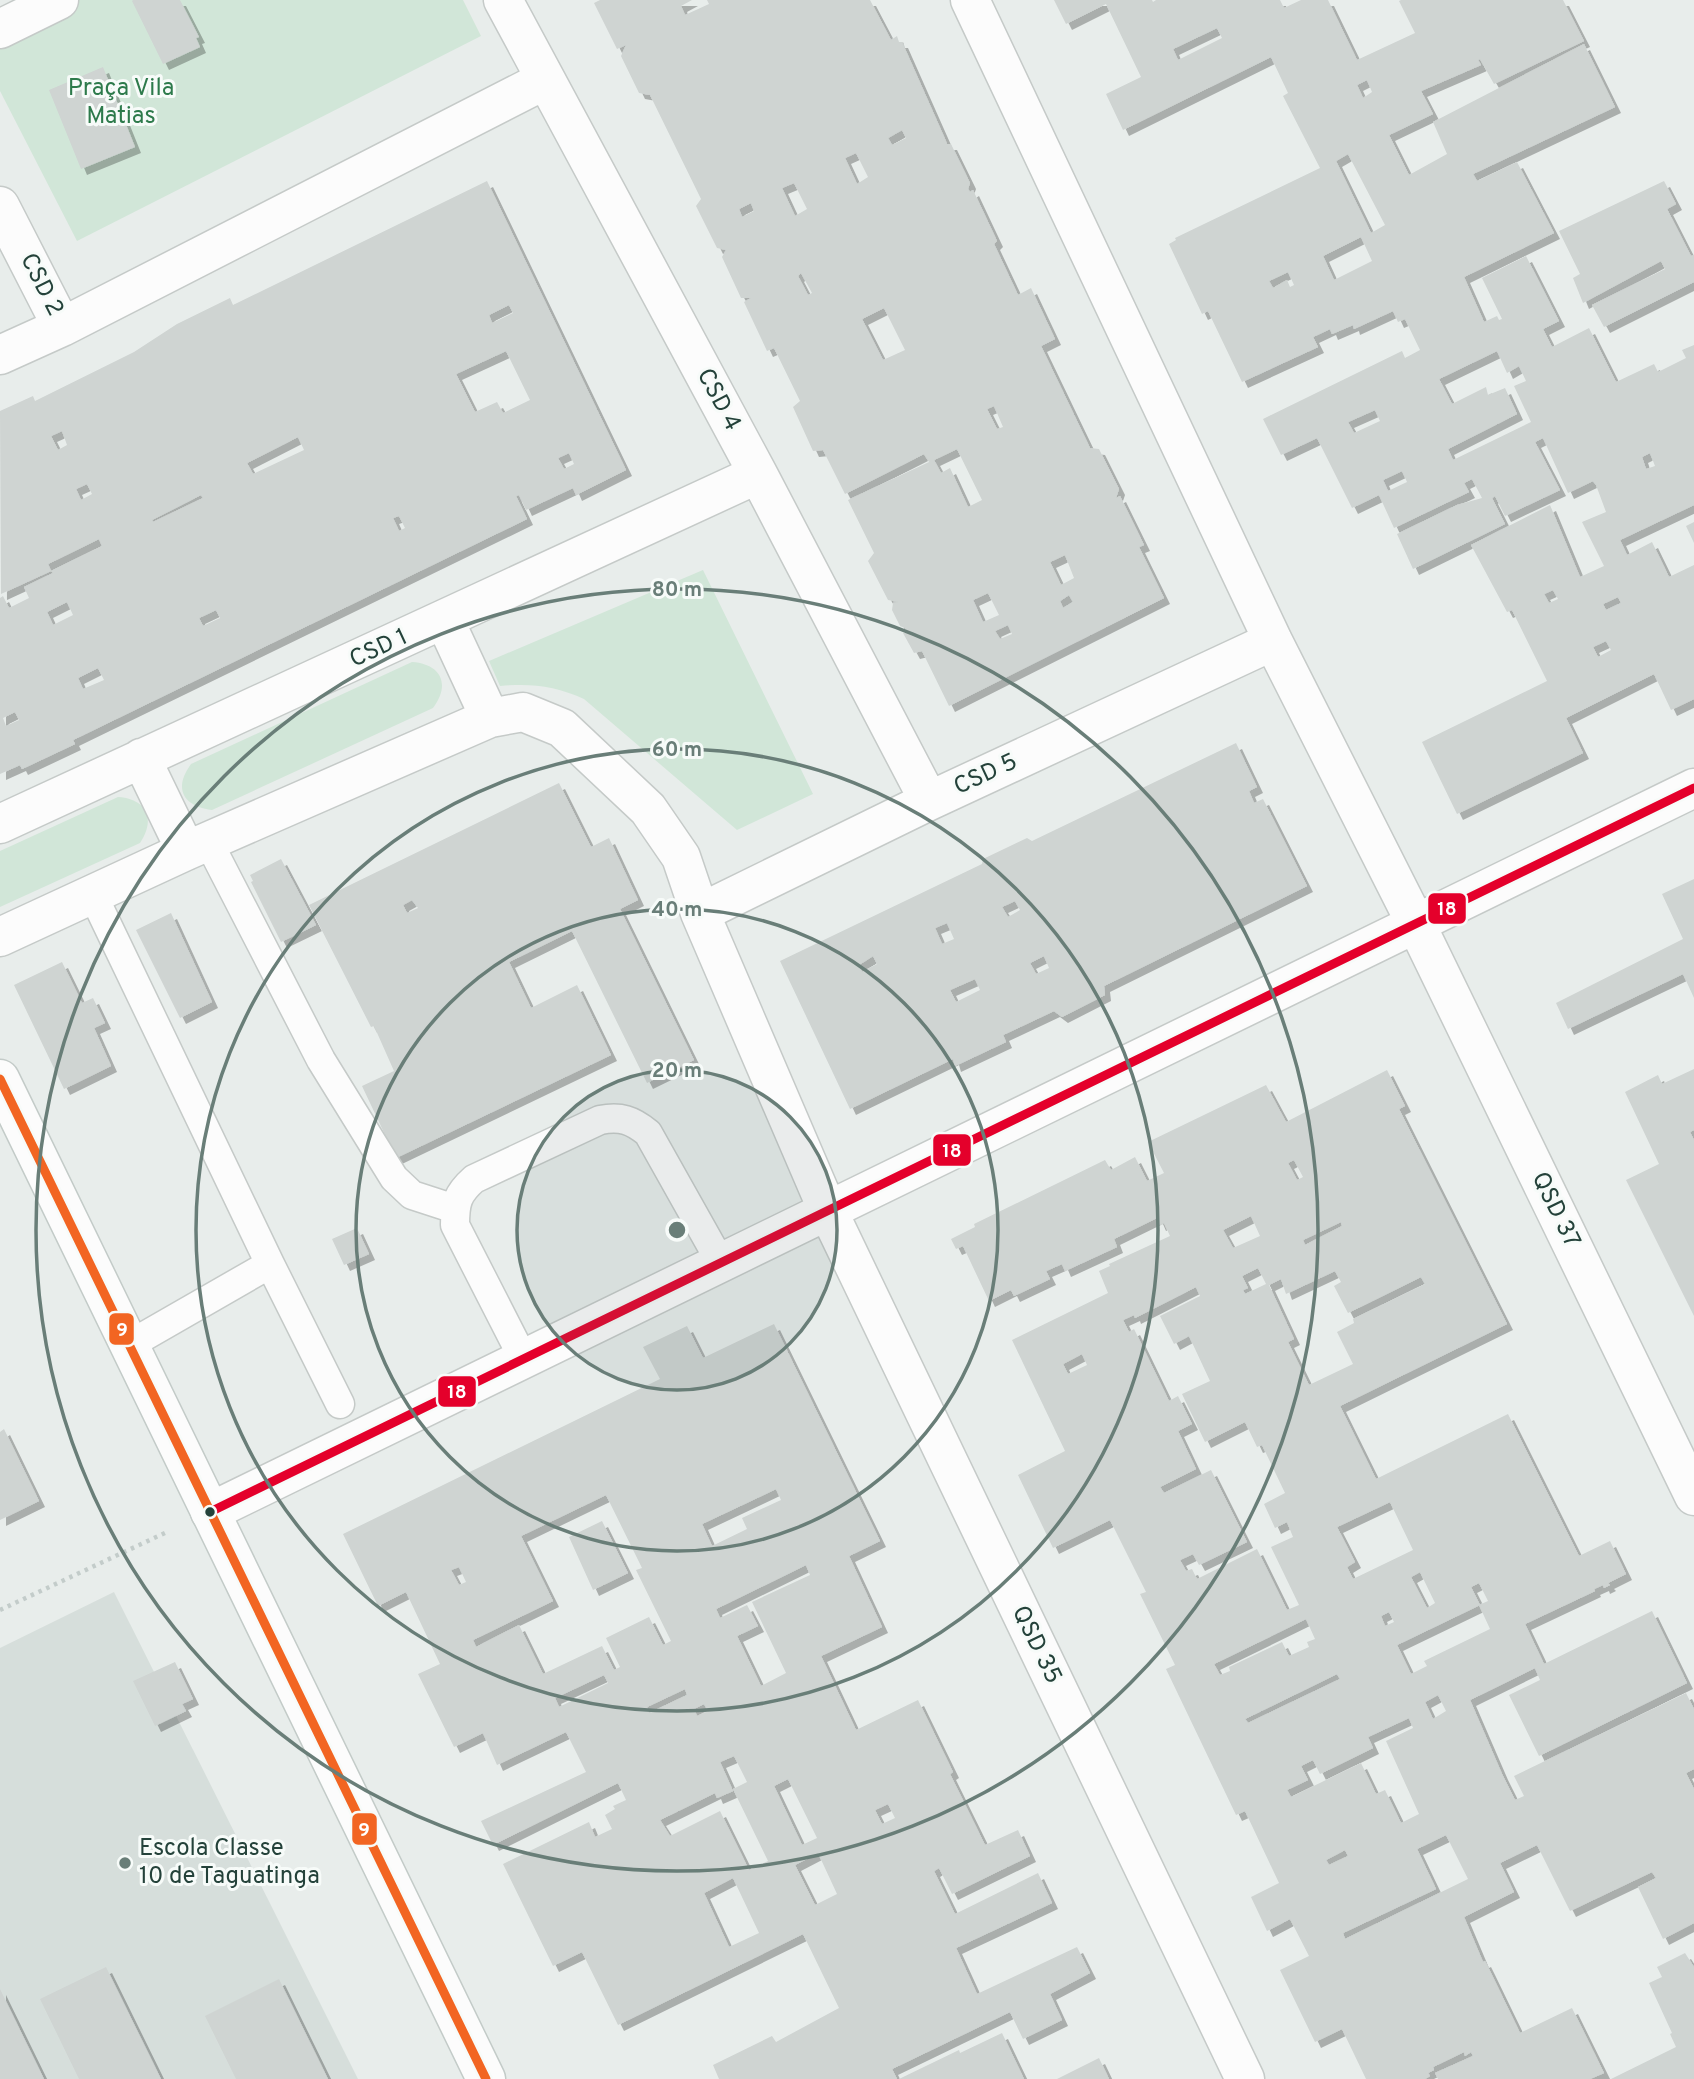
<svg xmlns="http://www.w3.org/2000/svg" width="1694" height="2079" font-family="Overpass,sans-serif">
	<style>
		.built { fill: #d6dedb }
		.green { fill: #d1e6d8 }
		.building { fill: #cfd4d2; fill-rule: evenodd; filter: url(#shadow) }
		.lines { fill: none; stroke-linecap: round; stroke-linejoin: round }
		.lane-casing { stroke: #c5cac8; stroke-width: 31 }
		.street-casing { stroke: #c5cac8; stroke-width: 41 }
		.secondary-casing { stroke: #c3cbc8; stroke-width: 41 }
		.path { stroke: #c3ccca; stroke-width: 4.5; stroke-dasharray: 3.5 5; stroke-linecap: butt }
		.lane { stroke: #fcfcfc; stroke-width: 28 }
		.street { stroke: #fcfcfc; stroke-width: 38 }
		.secondary { stroke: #fcfcfc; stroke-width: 38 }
		.bus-1-casing { stroke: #f7fbf9; stroke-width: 14 }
		.bus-2-casing { stroke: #f7fbf9; stroke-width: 14 }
		.bus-1 { stroke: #f26522; stroke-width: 9 }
		.bus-2 { stroke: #e4002b; stroke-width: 9 }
		.ring { fill: none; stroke: #697e78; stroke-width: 3.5 }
		.bus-dot { fill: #24423a; stroke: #f7fbf9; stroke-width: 2.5 }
		.poi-dot { fill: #697e78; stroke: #f7fbf9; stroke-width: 2.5 }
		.labels { text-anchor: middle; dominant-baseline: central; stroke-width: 6; stroke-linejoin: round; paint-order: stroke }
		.park-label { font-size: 24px; fill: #2d7a4b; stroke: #f7fbf9 }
		.street-label { font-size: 24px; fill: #24423a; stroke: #f7fbf9 }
		.poi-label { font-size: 24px; fill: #24423a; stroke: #f7fbf9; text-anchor: start }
		.centre { fill: #697e78; stroke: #f7fbf9; stroke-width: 3.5 }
		.ring-label { font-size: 21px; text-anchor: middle; font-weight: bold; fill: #697e78; stroke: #f7fbf9; stroke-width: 6; stroke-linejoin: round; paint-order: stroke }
		.line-badge { stroke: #f7fbf9; stroke-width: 2.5 }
		.badge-label { font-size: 19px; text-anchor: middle; font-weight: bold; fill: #fff }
	</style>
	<defs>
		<filter id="shadow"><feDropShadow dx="6" dy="6" stdDeviation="0" flood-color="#0004"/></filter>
	</defs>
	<rect width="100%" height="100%" fill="#e8edeb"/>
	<!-- built -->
	<path class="built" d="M114 1592 358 2079H0V1648Z"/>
	<!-- green -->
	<path class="green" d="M73 0H463L481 36 77 241 0 91V37Z
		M703 570 813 794 737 830 584 699C556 686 531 683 500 686L489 661Z
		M412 662C441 664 451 684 433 708L212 810C183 806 173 789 191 764Z
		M118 797C147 799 156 819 140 843L0 907V851Z"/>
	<!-- building -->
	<path class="building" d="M133 0H180L199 37 196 38 200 47 163 64 132 1Z
		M600 0H692L681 6 685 15 709 4 707 0H870L891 40 897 36 899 42H902L945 139 947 144H951L970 183 968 189 970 192 973 190 997 241 994 244 1018 295 1031 288 1055 339 1041 346 1090 448 1099 449 1119 489 1116 498 1120 496 1144 545 1139 547 1164 598 949 706 922 651 914 653 903 633H905V628L900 626 892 610 893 603 898 602 888 600 868 561 874 553 848 500 929 462 924 454 845 494 823 450 813 451 793 407 800 401 774 348 767 351 744 302 751 298H741L722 257 726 250 717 248 696 206 701 199 650 95 639 93 621 56 626 45 617 49 594 3ZM902 130 906 138 892 145 888 138ZM856 153 868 177 857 184 845 158ZM794 183 807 209 795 216 782 188ZM751 203 754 211 742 217 739 209ZM801 273 812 293 808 295 798 276ZM884 308 905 350 883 360 862 319ZM994 406 1003 427 997 429 987 409ZM957 449 982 500 968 507 950 468 941 473 934 460ZM1065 555 1074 578 1061 585 1050 562ZM988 593 999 615 983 622 973 600ZM1069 595 1073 602 1063 608 1060 601ZM1008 625 1012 634 1000 639 995 631Z
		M1054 0H1152L1153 2 1156 0H1280L1284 8 1301 0H1328L1357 60 1415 33 1399 1 1401 0H1563L1584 41 1494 84 1480 59 1478 60 1481 65 1421 91 1433 114 1389 135 1409 175 1447 154 1433 122 1584 44 1615 107 1473 174 1477 181 1517 162 1554 233 1464 277 1484 322 1497 316 1499 320 1502 319 1482 278 1526 256 1559 321 1543 329 1552 347 1589 328 1616 382 1654 364 1658 372 1686 358 1682 350 1694 345V505L1620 540 1627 555 1652 542 1669 577 1694 565V699L1671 710 1654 674 1566 718 1583 753 1457 814 1422 742 1547 681 1512 610 1507 612 1471 545 1550 505 1580 577 1604 566 1582 522 1606 512 1596 485 1593 481 1568 493 1543 438 1535 442 1560 490 1505 516 1495 496 1492 498 1505 524 1413 569 1397 534 1457 505 1482 498 1472 479 1464 483 1469 492 1394 528 1379 495 1352 508 1317 438 1281 455 1263 419 1402 351 1405 358 1420 350 1405 319 1398 322 1393 311 1354 329 1353 325 1332 334 1330 329 1313 337 1318 347 1242 382 1208 311 1202 314 1169 244 1176 240 1175 238 1320 168 1283 96 1288 93 1271 57 1123 130 1106 94 1141 77 1106 4 1066 24ZM1217 28 1222 38 1178 60 1173 49ZM1367 80 1372 92 1363 98 1357 85ZM1348 154 1385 225 1371 233 1336 161ZM1361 237 1372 261 1334 280 1323 256ZM1288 272 1294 285 1290 287 1287 280 1273 288 1269 281ZM1497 351 1507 373 1519 366 1526 381 1514 386 1531 422 1453 460 1448 449 1517 414 1505 388 1488 395 1486 387 1452 404 1439 379ZM1375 410 1380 421 1354 433 1348 422ZM1650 453 1655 466 1646 469 1642 457ZM1402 471 1407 482 1388 491 1383 480ZM1553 590 1558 599 1549 603 1544 594ZM1618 597 1621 603 1606 610 1603 604ZM1606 641 1611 650 1598 657 1593 647Z
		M103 67 135 147 81 169 49 90Z
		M487 181 626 470 576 495 573 488 526 510 519 495 516 496 527 519 73 740 75 744 22 769 20 765 0 774V598L3 596 9 608 29 598 24 587 53 573 51 571 102 546 99 539 48 564 51 571 1 594 0 411 33 396 35 401 134 352 177 324 230 298 233 305ZM509 305 513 313 492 323 489 315ZM506 351 530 400 503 413 497 402 475 412 456 374ZM62 431 67 445 58 450 51 436ZM298 437 304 450 253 474 247 463ZM569 453 574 464 564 469 558 458ZM87 484 92 494 81 500 76 489ZM201 495 203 498 153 522 152 520ZM399 516 405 528 399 531 393 518ZM67 602 73 615 53 625 47 612ZM216 610 220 618 203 626 199 618ZM98 668 104 680 83 689 78 678ZM15 712 19 720 6 726 3 718Z
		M1664 181 1676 204 1667 209 1691 256 1694 255V282L1604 327 1592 305 1665 269 1661 261 1583 303 1573 278 1580 274 1559 231Z
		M1694 522V543L1686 526Z
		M1236 743 1257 787 1249 791 1254 803 1263 799 1307 886 1104 986 1105 995 1062 1017 1054 1011 1003 1035 1006 1042 955 1066 953 1059 850 1109 780 961 982 864 983 859 1027 838 1032 841ZM1015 901 1020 910 1008 917 1002 907ZM947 923 954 939 942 944 935 928ZM873 956 877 964 862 972 859 965ZM1044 956 1049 968 1036 974 1030 963ZM975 979 980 990 956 1002 950 990Z
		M559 783 591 847 609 838 638 900 620 909 694 1060 647 1083 572 931 509 962 531 1008 577 985 611 1055 396 1158 362 1086 394 1071 374 1026 371 1027 309 905ZM412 900 418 908 407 913 403 905Z
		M281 859 316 925 281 942 251 882 253 881 250 875Z
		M1694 879V998L1683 974 1568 1029 1556 1003 1683 939 1662 894Z
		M171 913 212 1002 180 1018 136 930Z
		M62 962 82 1003 93 998 105 1023 94 1028 111 1066 64 1089 14 985Z
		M1694 1069V1130L1690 1132 1694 1140V1316L1626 1180 1659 1164 1625 1092 1658 1075 1662 1084Z
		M1387 1070 1405 1106 1399 1109 1507 1324 1340 1406 1376 1479 1508 1414 1579 1556 1610 1541 1626 1574 1608 1583 1610 1585 1604 1588 1603 1585 1594 1589 1595 1591 1525 1624 1544 1664 1652 1611 1687 1683 1539 1756 1509 1695 1540 1680 1535 1668 1470 1700 1502 1774 1515 1800 1524 1796 1514 1776 1686 1693 1694 1709V1769L1686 1773 1694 1789V1923L1663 1939 1638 1887 1656 1878 1652 1872 1570 1911 1537 1845 1500 1863 1514 1892 1464 1917 1483 1962 1485 1961 1489 1969 1520 2033 1572 2008 1604 2073 1590 2079H1438L1435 2073 1473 2056 1471 2052 1465 2056 1464 2052 1433 2067 1434 2070 1428 2073 1430 2076 1425 2079H1366L1342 2029 1315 2042 1280 1970 1309 1956 1290 1919 1267 1931 1251 1897 1279 1883 1245 1811 1236 1815 1166 1669 1175 1665 1140 1594 1146 1592 1110 1520 1053 1548 1018 1475 1065 1451 1012 1340 1108 1293 1099 1271 1110 1266 1109 1264 1170 1236 1164 1223 1160 1225 1157 1218 1114 1239 1117 1247 1065 1271 1062 1264 1046 1271 1050 1279 1014 1296 1011 1290 989 1301 963 1246 956 1249 951 1239 975 1227 974 1224 1105 1160 1111 1170 1135 1157 1147 1181 1164 1173 1148 1142 1266 1085 1286 1122ZM1294 1160 1303 1177 1297 1180 1288 1163ZM1251 1216 1260 1236 1233 1248 1223 1230ZM1341 1222 1342 1226 1305 1245 1303 1240ZM1258 1268 1266 1284 1245 1294 1243 1290 1248 1288 1242 1276ZM1335 1271 1341 1282 1334 1286 1348 1313 1421 1277 1425 1284 1353 1319 1354 1323 1337 1332 1353 1364 1309 1385 1288 1342 1294 1339 1269 1285 1281 1279 1286 1294ZM1196 1287 1200 1296 1160 1316 1174 1344 1189 1336 1210 1381 1182 1394 1205 1442 1245 1422 1257 1447 1262 1445 1285 1493 1264 1504 1275 1528 1287 1522 1293 1537 1271 1547 1299 1605 1287 1610 1257 1549 1197 1579 1192 1569 1186 1571 1180 1560 1193 1554 1199 1565 1247 1542 1211 1470 1164 1493 1160 1487 1196 1469 1178 1431 1192 1424 1178 1396 1169 1401 1136 1333 1134 1329 1129 1332 1123 1320 1134 1315 1135 1318ZM1082 1354 1087 1365 1068 1374 1063 1364ZM1390 1502 1413 1550 1353 1579 1347 1567 1355 1562 1337 1527ZM1420 1572 1435 1603 1427 1608 1411 1577ZM1479 1583 1488 1601 1479 1605 1490 1629 1424 1661 1427 1666 1411 1674 1397 1645 1480 1605 1471 1587ZM1389 1612 1394 1622 1385 1626 1381 1616ZM1306 1619 1315 1639 1307 1642 1309 1647 1289 1656 1282 1642 1229 1667 1230 1671 1220 1675 1214 1664ZM1337 1674 1340 1679 1248 1723 1245 1719ZM1438 1695 1446 1711 1433 1719 1425 1702ZM1409 1718 1413 1728 1386 1741 1419 1814 1401 1823 1385 1790 1376 1794 1361 1763 1291 1797 1287 1790 1308 1780 1301 1766 1313 1760 1320 1774 1373 1748 1368 1737ZM1446 1835 1468 1879 1345 1939 1343 1933 1436 1889 1417 1849ZM1345 1850 1348 1856 1329 1865 1326 1860Z
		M357 1228 369 1254 344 1265 332 1239Z
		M774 1324 880 1541 849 1556 882 1627 821 1656 856 1730 918 1700 953 1772 950 1774 985 1845 1018 1830 1030 1856 952 1894 939 1868 934 1871 955 1914 1038 1873 1052 1903 956 1948 977 1994 1077 1947 1090 1973 1050 1994 1062 2020 1023 2039 1010 2012 892 2069 897 2079H719L713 2065 772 2036 776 2042 839 2008 803 1934 618 2025 582 1952 553 1966 503 1864 589 1822 595 1837 612 1829 605 1815 615 1809 613 1806 626 1800 618 1783 493 1845 481 1821 586 1772 566 1732 497 1765 483 1733 454 1747 418 1674 440 1664 406 1592 378 1606 343 1534 660 1379 643 1347 687 1326 703 1358ZM776 1489 781 1500 742 1518 747 1529 712 1546 702 1524ZM606 1495 642 1568 636 1570 671 1641 663 1645 649 1617 606 1638 620 1667 614 1670 602 1646 543 1674 519 1625 476 1647 473 1640 553 1601 521 1536ZM806 1565 810 1575 752 1602 786 1673 761 1686 737 1636 758 1626 747 1605 720 1618 716 1609ZM459 1567 466 1582 459 1585 451 1570ZM604 1675 608 1683 559 1707 555 1698ZM685 1689 687 1695 649 1713 647 1707ZM704 1704 708 1711 697 1716 694 1709ZM734 1756 747 1782 733 1789 768 1861 749 1870 720 1811 670 1836 660 1820 715 1793 717 1798 733 1791 720 1762ZM788 1779 817 1838 802 1845 774 1786ZM888 1804 895 1818 882 1824 875 1810ZM818 1853 837 1894 815 1905 795 1865ZM733 1878 759 1933 729 1947 704 1893Z
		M4 1429 39 1501 0 1520V1432Z
		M602 1521 628 1573 593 1590 569 1537Z
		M175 1662 193 1699 182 1704 186 1711 155 1726 133 1681Z
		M1685 1953 1694 1967V2079H1611L1676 2047 1670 2034 1672 2033 1649 1983 1662 1977 1657 1967Z
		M106 1967 161 2079H79L40 1999Z
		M279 1979 328 2079H236L205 2016Z
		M0 1989 44 2079H0Z
		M1002 2033 1024 2079H899L959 2050 960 2053Z
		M1099 2058 1109 2079H1057Z"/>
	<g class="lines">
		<!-- lane casing -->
		<g class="lane-casing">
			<path id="lane" d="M208 841 321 1060 394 1178 412 1195 455 1209
				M93 895 270 1264 340 1404
				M129 1345 270 1264
				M523 1358 455 1225C455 1203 457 1194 474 1179L600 1120C621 1116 632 1120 648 1133L721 1263"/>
		</g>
		<!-- street casing -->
		<g class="street-casing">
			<path id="street" d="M503 0 758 474 929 801
				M970 0 1273 641 1416 924 1694 1496
				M0 29 59 0
				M0 206 62 327
				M0 355 62 327 545 80
				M444 619 490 718
				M141 758 186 851
				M0 824 758 474
				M700 913 929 801 1273 641
				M0 937 186 851 490 718 523 712 562 728 648 809 681 857 700 913 828 1211 1245 2079
				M210 1512 1694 788"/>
		</g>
		<!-- secondary casing -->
		<g class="secondary-casing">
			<path id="secondary" d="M0 1079 486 2079"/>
		</g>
		<!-- path -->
		<path class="path" d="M0 1610 167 1532"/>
		<!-- lane -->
		<use href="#lane" class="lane"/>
		<!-- street -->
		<use href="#street" class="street"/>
		<!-- secondary -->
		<use href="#secondary" class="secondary"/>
		<!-- bus-1 casing -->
		<g class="bus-1-casing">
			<path id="bus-1" d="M0 1079 486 2079"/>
		</g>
		<!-- bus-2 casing -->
		<g class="bus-2-casing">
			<path id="bus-2" d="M210 1512 1694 788"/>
		</g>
		<!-- bus-1 -->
		<use href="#bus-1" class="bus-1"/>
		<!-- bus-2 -->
		<use href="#bus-2" class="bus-2"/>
	</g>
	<!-- distance rings -->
	<circle cx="677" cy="1230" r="160" fill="#697e78" fill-opacity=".12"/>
	<g class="ring">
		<circle cx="677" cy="1230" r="160"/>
		<circle cx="677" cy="1230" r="321"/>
		<circle cx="677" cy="1230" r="481"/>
		<circle cx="677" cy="1230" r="641"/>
	</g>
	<!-- markers -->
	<circle class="bus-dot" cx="210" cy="1512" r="6"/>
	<circle class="poi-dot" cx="125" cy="1863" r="7"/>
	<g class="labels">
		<!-- park labels -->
		<g class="park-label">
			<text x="121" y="89">Praça Vila<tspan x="121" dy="28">Matias</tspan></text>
		</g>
		<!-- street labels -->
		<g class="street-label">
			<text transform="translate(41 285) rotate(63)">CSD 2</text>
			<text transform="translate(718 400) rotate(62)">CSD 4</text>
			<text transform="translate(379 649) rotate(-25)">CSD 1</text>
			<text transform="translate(986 775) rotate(-25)">CSD 5</text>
			<text transform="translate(1555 1210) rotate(64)">QSD 37</text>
			<text transform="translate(1036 1645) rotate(64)">QSD 35</text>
		</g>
		<!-- poi labels -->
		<g class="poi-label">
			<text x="139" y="1849">Escola Classe<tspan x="139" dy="28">10 de Taguatinga</tspan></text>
		</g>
	</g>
	<circle cx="677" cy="1230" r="10" class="centre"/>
	<g class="ring-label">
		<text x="677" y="596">80 m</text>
		<text x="677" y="756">60 m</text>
		<text x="677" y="916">40 m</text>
		<text x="677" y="1077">20 m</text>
	</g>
	<g class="line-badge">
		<rect x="1427" y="892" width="40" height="33" rx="7" fill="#e4002b"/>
		<rect x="932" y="1133" width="40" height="34" rx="7" fill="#e4002b"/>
		<rect x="108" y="1312" width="27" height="34" rx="7" fill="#f26522"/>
		<rect x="437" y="1375" width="40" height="33" rx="7" fill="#e4002b"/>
		<rect x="351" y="1812" width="27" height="34" rx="7" fill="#f26522"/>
	</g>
	<g class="badge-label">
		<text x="1447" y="915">18</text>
		<text x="952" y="1157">18</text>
		<text x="122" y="1336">9</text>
		<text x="457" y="1398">18</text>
		<text x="364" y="1836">9</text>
	</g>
</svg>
